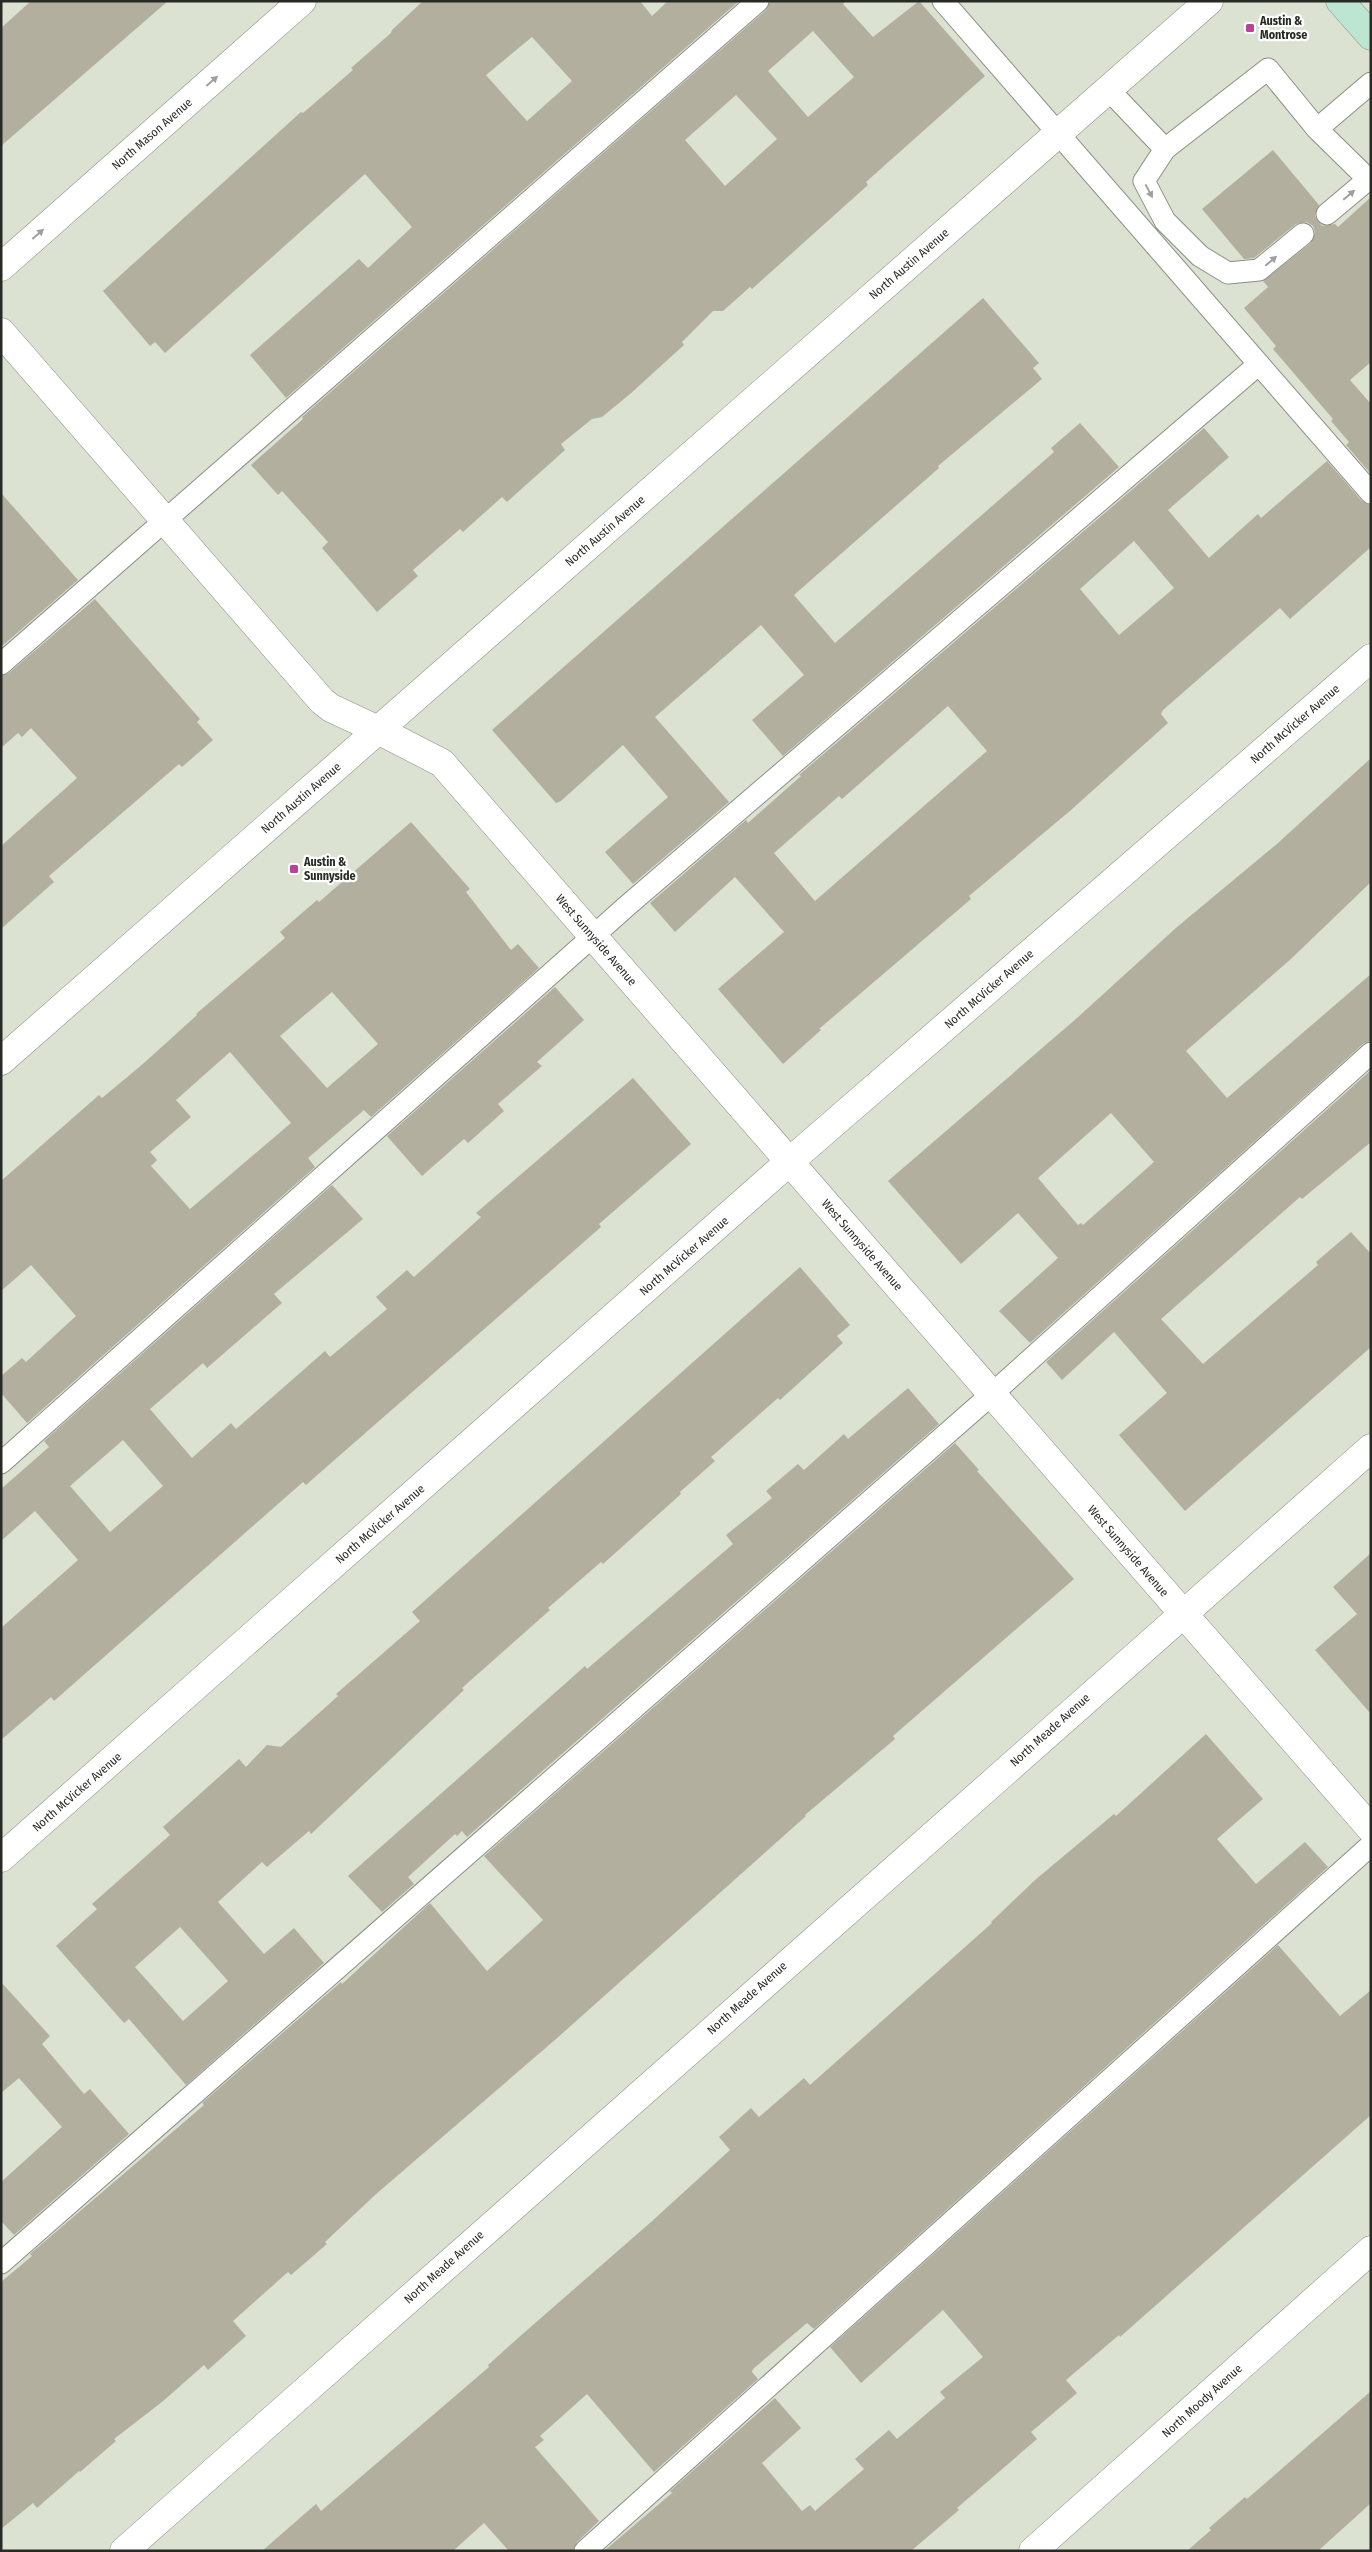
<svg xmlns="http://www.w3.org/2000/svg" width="1372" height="2552" font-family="'Fira Sans Condensed',sans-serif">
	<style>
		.building { fill: #b2af9f; fill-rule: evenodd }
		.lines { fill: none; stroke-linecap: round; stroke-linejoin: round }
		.service-casing { stroke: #899081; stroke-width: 23 }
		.minor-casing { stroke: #899081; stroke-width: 29 }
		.tertiary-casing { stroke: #899081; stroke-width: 29 }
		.secondary-casing { stroke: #899081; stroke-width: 29 }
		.service { stroke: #fff; stroke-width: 21 }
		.minor { stroke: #fff; stroke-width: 28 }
		.tertiary { stroke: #fff; stroke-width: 28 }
		.secondary { stroke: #bce6d1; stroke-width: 28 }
		.oneway { fill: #9ea09d }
		.poi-dot { fill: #ba4398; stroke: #fff; stroke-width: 2 }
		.labels { text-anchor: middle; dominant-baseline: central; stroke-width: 4.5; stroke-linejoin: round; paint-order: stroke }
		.poi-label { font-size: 12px; font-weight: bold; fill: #282b25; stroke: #fff; text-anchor: start }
		.street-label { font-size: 12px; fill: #282b25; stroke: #fff }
	</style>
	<rect width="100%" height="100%" fill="#dbe2d2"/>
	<!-- building -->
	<path class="building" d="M31 1H168L1 146V28Z
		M423 1H640L652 16 668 1H739L286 398 250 355 359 259 368 268 412 227 365 174 165 353 155 342 150 346 103 291 301 112 303 113 353 70 351 68 391 33 392 30ZM532 37 572 81 527 121 486 75Z
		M770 1H846L843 4 873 37 919 1 985 76 866 182 868 185 752 289 750 287 723 311H713L682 342 684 345 630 394 602 417 592 419 561 444 565 450 507 502 502 497 463 532 460 529 413 570 418 576 377 612 322 548 328 542 282 491 278 495 251 465 303 419 302 417 766 10ZM813 31 854 77 808 117 768 71ZM736 95 777 139 725 186 685 140Z
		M1273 150 1319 205 1315 216 1322 226 1335 224 1338 227 1371 197V362L1350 380 1371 404V474L1346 445 1349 442 1331 421 1333 419 1273 349 1276 346 1244 308 1268 287 1263 281 1311 243 1315 232 1313 226 1307 222 1296 224 1254 258 1244 259 1202 209Z
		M983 298 1039 363 1033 368 1042 379 938 466 939 468 794 595 835 643 1054 452 1051 448 1080 423 1119 467 783 756 752 720 804 675 761 625 655 717 729 802 633 884 605 852 668 797 623 745 561 801 556 803 492 730Z
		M1204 428 1229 457 1168 510 1209 558 1258 514 1261 518 1327 461 1362 501 1371 505V547L1290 619 1280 608 1163 710 1161 714 1168 723 1071 810 969 896 971 899 819 1029 821 1030 783 1064 718 989 784 932 735 877 675 932 650 903 746 820 748 823 801 776 799 775ZM1134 541 1174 588 1119 635 1080 589ZM948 706 987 751 815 901 774 853 839 796 842 799Z
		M1 493 78 580 1 647Z
		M95 599 200 719 197 722 213 740 182 767 179 764 49 876 54 882 1 929V846L77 778 31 728 22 737 18 733 1 748V676L9 673Z
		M1371 758V882L1292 958 1186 1051 1227 1098 1371 974V1041L1363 1044 1030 1343 999 1311 1058 1258 1018 1213 961 1264 888 1181 1077 1018 1177 927 1278 843ZM1111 1113 1154 1162 1083 1225 1081 1223 1078 1225 1038 1178Z
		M411 822 470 889 466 892 511 950 518 944 539 968 371 1117 364 1110 308 1158 315 1167 27 1423 1 1393V1376L22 1358 26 1362 76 1316 31 1265 1 1291V1181L99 1095 102 1098 144 1063 197 1015 196 1014 285 938 280 932 317 900 319 902ZM332 992 378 1044 327 1088 280 1036ZM230 1052 291 1123 190 1209 151 1166 157 1160 150 1152 191 1117 176 1100Z
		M555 987 584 1020 537 1062 542 1066 498 1104 504 1111 468 1143 464 1139 422 1176 387 1136Z
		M1371 1070V1142L1302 1199 1300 1197 1161 1319 1203 1364 1318 1265 1316 1262 1351 1232 1371 1254V1347L1185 1511 1119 1435 1167 1393 1114 1332 1062 1380 1046 1362Z
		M633 1078 691 1144 599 1224 601 1227 339 1456 306 1485 303 1482 54 1701 51 1697 1 1740V1628L78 1560 35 1511 1 1541V1489L49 1447 44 1441 332 1185 363 1219 274 1294 282 1303 207 1368 203 1363 150 1409 192 1458 231 1423 236 1429 325 1351 330 1357 387 1309 376 1297 407 1270 414 1277 481 1217 476 1213ZM123 1440 163 1486 110 1532 70 1486Z
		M800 1267 850 1325 837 1336 843 1343 780 1400 778 1398 711 1457 715 1461 680 1492 681 1494 603 1564 601 1562 548 1608 550 1610 462 1688 464 1690 311 1834 309 1831 267 1867 262 1862 218 1902 264 1954 294 1928 324 1963 186 2085 129 2019 124 2023 56 1946 97 1909 92 1904 170 1835 163 1827 239 1759 246 1767 267 1745 281 1747 338 1696 336 1694 420 1621 412 1612ZM180 1927 228 1981 183 2021 135 1967Z
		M908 1388 939 1424 467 1837 462 1831 457 1836 455 1834 408 1877 414 1884 382 1912 348 1876 585 1666 587 1669 733 1544 726 1535 772 1498 766 1491 798 1464 804 1470 844 1434 848 1439Z
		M955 1443 979 1470 977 1471 1074 1579 893 1736 895 1739 805 1815 806 1816 556 2039 375 2195 325 2242 327 2244 291 2275 288 2272 233 2321 246 2336 208 2370 204 2365 162 2402 114 2439 116 2441 80 2472 79 2471 37 2508 33 2503 1 2529V2282L32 2256 30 2254 204 2105 202 2103 341 1982 342 1984 430 1903 487 1971 543 1920 484 1856Z
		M1371 1553V1714L1315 1650 1357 1614 1333 1587Z
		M1206 1734 1263 1799 1217 1839 1256 1884 1305 1842 1328 1867 814 2329 807 2323 753 2369 752 2372 758 2379 654 2472 587 2394 540 2436 544 2440 535 2447 599 2521 577 2542 573 2551H509L484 2523 453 2551H262L316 2504 321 2511 489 2367 488 2365 518 2338 651 2222 730 2150 719 2137 751 2108 759 2117 804 2078 810 2085 992 1923 991 1922 1035 1880 1114 1814 1116 1816Z
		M1278 1945 1340 2016 1371 1990V2115L1120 2337 1119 2335 1066 2380 1077 2393 1031 2432 1037 2439 957 2508 959 2510 911 2551H604L672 2493 670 2491 775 2398 801 2428 762 2463 802 2511 810 2505 815 2511 864 2469 855 2459 889 2430 897 2439 945 2398 940 2392 983 2357 943 2310 861 2383 830 2347Z
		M1 1982 50 2036 42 2044 84 2094 90 2089 129 2134 14 2235 1 2221V2182L62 2127 19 2078 1 2093Z
		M1371 2391V2503L1318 2551H1187L1211 2530 1209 2528 1245 2497 1247 2499Z"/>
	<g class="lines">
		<!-- service casing -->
		<g class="service-casing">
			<path id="service" d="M943 1 1371 493
				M1108 89 1165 149 1268 69 1317 129 1371 83
				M1317 129 1368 179
				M1165 149 1144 181 1165 221 1200 256 1228 273 1259 270 1303 234
				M1327 214 1371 177
				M1 664 758 1
				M1 1463 628 905 1259 364
				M1 2263 992 1394 1371 1053
				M585 2551 1371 1845"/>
		</g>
		<!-- minor casing -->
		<g class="minor-casing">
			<path id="minor" d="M1 267 302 1
				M378 730 442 763 1371 1829
				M1 1858 789 1162 1371 658
				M124 2551 1371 1448
				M1033 2551 1371 2250"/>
		</g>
		<!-- tertiary casing -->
		<g class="tertiary-casing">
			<path id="tertiary" d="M1 332 322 701 331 708 378 730
				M1 1061 1209 1"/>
		</g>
		<!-- secondary casing -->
		<g class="secondary-casing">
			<path id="secondary" d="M1340 1 1371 36"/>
		</g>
		<!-- service -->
		<use href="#service" class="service"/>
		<!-- minor -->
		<use href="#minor" class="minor"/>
		<!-- tertiary -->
		<use href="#tertiary" class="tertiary"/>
		<!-- secondary -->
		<use href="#secondary" class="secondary"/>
	</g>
	<!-- one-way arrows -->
	<defs><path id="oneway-solid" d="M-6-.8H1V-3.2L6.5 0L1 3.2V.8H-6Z" transform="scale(1.25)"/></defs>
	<g class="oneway">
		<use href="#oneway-solid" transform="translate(212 81) rotate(-41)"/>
		<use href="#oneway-solid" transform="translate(1149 191) rotate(62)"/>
		<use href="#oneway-solid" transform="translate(1349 195) rotate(-40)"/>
		<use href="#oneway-solid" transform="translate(38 234) rotate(-41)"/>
		<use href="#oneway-solid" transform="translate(1271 261) rotate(-40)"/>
	</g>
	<!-- markers -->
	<g class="poi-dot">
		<rect x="1245" y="23" width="10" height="10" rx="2.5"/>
		<rect x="289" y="864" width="10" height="10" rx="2.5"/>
	</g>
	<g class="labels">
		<!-- poi labels -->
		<g class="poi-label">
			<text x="1260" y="21">Austin &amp;<tspan x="1260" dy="14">Montrose</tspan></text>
			<text x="304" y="862">Austin &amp;<tspan x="304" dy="14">Sunnyside</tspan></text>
		</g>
		<!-- street labels -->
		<g class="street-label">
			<text transform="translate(152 134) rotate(-41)">North Mason Avenue</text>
			<text transform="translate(909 264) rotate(-41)">North Austin Avenue</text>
			<text transform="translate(605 531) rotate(-41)">North Austin Avenue</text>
			<text transform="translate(1295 724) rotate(-41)">North McVicker Avenue</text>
			<text transform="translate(301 798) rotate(-41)">North Austin Avenue</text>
			<text transform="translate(596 940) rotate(49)">West Sunnyside Avenue</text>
			<text transform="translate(989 989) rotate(-41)">North McVicker Avenue</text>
			<text transform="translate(862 1245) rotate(49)">West Sunnyside Avenue</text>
			<text transform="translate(684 1256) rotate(-41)">North McVicker Avenue</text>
			<text transform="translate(380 1524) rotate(-41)">North McVicker Avenue</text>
			<text transform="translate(1128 1551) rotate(49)">West Sunnyside Avenue</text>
			<text transform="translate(1050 1730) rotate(-42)">North Meade Avenue</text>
			<text transform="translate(77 1792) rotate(-41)">North McVicker Avenue</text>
			<text transform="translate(747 1998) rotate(-42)">North Meade Avenue</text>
			<text transform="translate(444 2267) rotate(-42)">North Meade Avenue</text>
			<text transform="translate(1202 2401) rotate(-42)">North Moody Avenue</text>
		</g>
	</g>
	<!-- border -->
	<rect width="1372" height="2552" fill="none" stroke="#282b25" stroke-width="5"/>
</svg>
